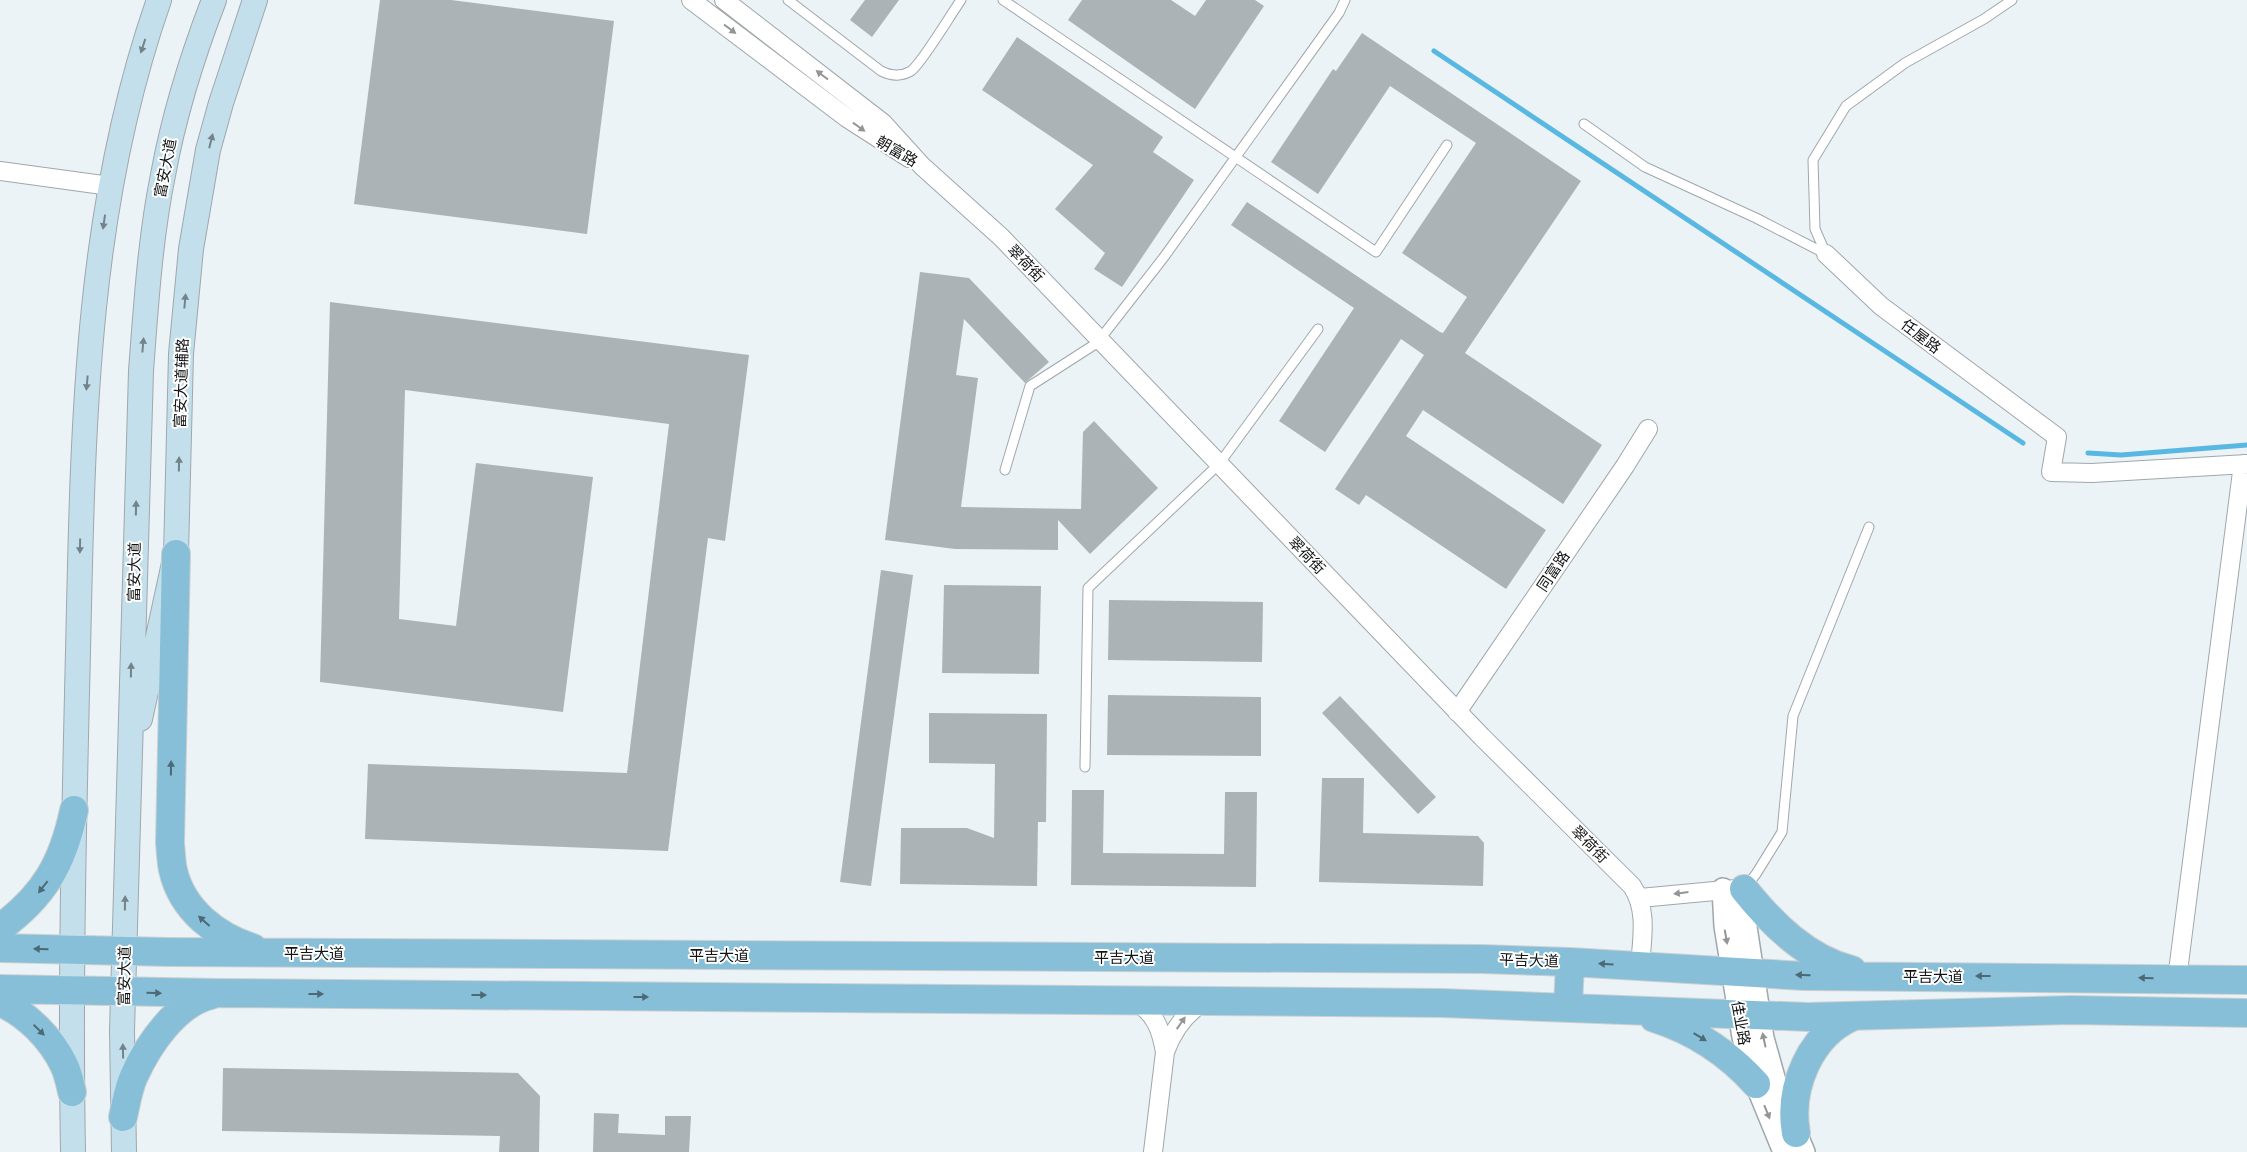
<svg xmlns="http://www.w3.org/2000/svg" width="2247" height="1152" font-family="'IBM Plex Sans','Noto Sans SC',sans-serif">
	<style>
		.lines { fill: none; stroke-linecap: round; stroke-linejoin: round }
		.stream { stroke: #59b8e2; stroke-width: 5 }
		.building { fill: #acb3b7 }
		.service-casing { stroke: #a0a7ab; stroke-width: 11 }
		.minor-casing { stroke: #a0a7ab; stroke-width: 20 }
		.tertiary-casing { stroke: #a0a7ab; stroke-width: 24 }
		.secondary-casing { stroke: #a0a7ab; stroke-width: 26 }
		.primary-casing { stroke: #cfd0d0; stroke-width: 30 }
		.service { stroke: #fff; stroke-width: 9 }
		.minor { stroke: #fff; stroke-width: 18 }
		.tertiary { stroke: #fff; stroke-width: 21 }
		.secondary { stroke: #c3dfeb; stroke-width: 24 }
		.primary { stroke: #86bfd7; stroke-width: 28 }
		.oneway { fill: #949595 }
		.oneway2 { fill: #73838a }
		.oneway3 { fill: #4c6976 }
		.labels { text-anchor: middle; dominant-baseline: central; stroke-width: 4; stroke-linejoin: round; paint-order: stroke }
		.street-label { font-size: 15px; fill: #111314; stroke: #fff }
	</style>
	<rect width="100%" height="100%" fill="#ebf3f6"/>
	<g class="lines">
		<!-- stream -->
		<path class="stream" d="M1434 51 2023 443
			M2088 453 2121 455 2247 445"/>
	</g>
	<!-- building -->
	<path class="building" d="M380 0H451L614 21 587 234 354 204Z
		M865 0H899L872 37 850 20Z
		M1082 0H1171L1195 16 1206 0H1255L1264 6 1195 109 1068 20Z
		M1362 33 1581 181 1465 353 1602 445 1563 504 1423 410 1406 436 1546 530 1506 589 1366 495 1359 505 1335 489 1424 355 1401 339 1325 452 1279 421 1354 308 1231 225 1247 202 1440 332 1443 333 1467 297 1402 253 1476 143 1390 86 1318 194 1271 162 1333 69 1336 71Z
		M1017 37 1163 137 1153 152 1194 180 1122 287 1094 269 1105 253 1055 209 1093 165 982 90Z
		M920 272 969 278 1049 362 1025 383 964 319 956 375 978 378 961 507 1081 509 1083 432 1094 421 1158 488 1090 554 1058 520V550L955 549 885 540Z
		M330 302 749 355 725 541 708 538 668 851 365 839 368 764 627 773 669 424 405 390 399 619 456 626 476 463 593 477 563 712 320 682Z
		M881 570 913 575 871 886 840 882Z
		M944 585 1041 586 1039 674 942 673Z
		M1109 600 1263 602 1262 662 1108 660Z
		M1108 695 1261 697V756L1107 755Z
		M1340 696 1436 797 1418 814 1322 713Z
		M929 713 1047 714 1046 822H1038L1037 886 900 884 901 828H967L994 838 995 764 929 763Z
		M1322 778H1364L1363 833 1478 836 1484 843 1483 886 1319 882Z
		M1072 790H1104L1103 853 1224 854 1225 792H1257L1256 887 1071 885Z
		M223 1068 518 1073 540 1096 539 1152H499L500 1136 222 1131Z
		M594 1113 619 1114 618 1133 665 1135V1116H691L689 1152H593Z"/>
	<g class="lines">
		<!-- service casing -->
		<g class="service-casing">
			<path id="service" d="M788 0 881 71C891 76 901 77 911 71 922 63 951 14 961 0
				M1003 0 1376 252 1447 145
				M1584 124 1645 167 1756 218 1826 254
				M1826 254 1815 229 1813 160 1846 106 1905 63 1984 19 2012 0
				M1005 470 1030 386 1097 343 1164 257 1339 13 1345 0
				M1085 767 1088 588 1219 464 1318 329
				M1745 888 1756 874 1782 832 1793 716 1869 527"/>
		</g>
		<!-- minor casing -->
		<g class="minor-casing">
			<path id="minor" d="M691 0 847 118 909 158
				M724 0 883 123 922 166 1001 237 1482 737 1632 886C1648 910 1642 938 1640 966
				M0 171 110 186
				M1826 254 1881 306 2057 437 2051 472 2092 473 2247 464
				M1457 712 1625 466 1648 429
				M1640 898 1736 889
				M2177 979 2243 464
				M1135 1001C1155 1013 1161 1029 1165 1052
				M1153 1152 1165 1052C1173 1030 1185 1013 1205 1001"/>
		</g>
		<!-- tertiary casing -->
		<g class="tertiary-casing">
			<path id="tertiary" d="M1723 889 1725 926 1743 1037 1756 1084 1784 1152
				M1744 889 1746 927 1763 1038 1777 1088 1804 1152"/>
		</g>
		<!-- secondary casing -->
		<g class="secondary-casing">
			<path id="secondary" d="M140 719 176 554 181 354 191 249 208 150 221 103 255 0
				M73 1152C70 985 74 818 78 651 83 429 85 211 159 0
				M124 1152 122 1031 141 371C146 306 150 239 163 175 174 115 192 57 214 0"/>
		</g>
		<!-- primary casing -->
		<g class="primary-casing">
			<path id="primary" d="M176 554 170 843C171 852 171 861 173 870 182 910 216 936 253 948
				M1744 889C1772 924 1807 959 1852 970
				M0 928C44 896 63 863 74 810
				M0 948 169 952 1482 959 1570 962 1804 976 2247 980
				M0 989 218 993 1442 1003 1808 1017 2071 1010 2247 1013
				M0 1002C27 1014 51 1038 64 1065 68 1073 70 1083 72 1092
				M1568 1007 1570 962
				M1654 1018C1695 1031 1728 1053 1756 1084
				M123 1117C126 1104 128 1089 134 1076 148 1045 176 1003 211 995
				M1796 1133C1788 1088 1810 1034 1854 1016"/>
		</g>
		<!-- service -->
		<use href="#service" class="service"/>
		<!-- minor -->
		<use href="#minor" class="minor"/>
		<!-- tertiary -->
		<use href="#tertiary" class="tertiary"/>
		<!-- secondary -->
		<use href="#secondary" class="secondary"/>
		<!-- primary -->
		<use href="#primary" class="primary"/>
	</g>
	<!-- one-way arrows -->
	<defs><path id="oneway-solid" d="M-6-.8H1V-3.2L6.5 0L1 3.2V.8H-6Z" transform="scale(1.25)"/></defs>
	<g class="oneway">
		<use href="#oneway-solid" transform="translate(730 29) rotate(37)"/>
		<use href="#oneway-solid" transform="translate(822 75) rotate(-143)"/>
		<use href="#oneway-solid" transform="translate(859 127) rotate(36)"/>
		<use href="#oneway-solid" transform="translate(1681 893) rotate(173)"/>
		<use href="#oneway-solid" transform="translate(1726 937) rotate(80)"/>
		<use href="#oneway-solid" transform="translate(1181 1023) rotate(-55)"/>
		<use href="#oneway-solid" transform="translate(1764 1040) rotate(-102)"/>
		<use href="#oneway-solid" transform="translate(1767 1112) rotate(68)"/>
	</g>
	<g class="oneway2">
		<use href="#oneway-solid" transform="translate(143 46) rotate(108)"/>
		<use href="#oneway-solid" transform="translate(211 141) rotate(-76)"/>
		<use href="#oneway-solid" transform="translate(104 222) rotate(98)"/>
		<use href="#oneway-solid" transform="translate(185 301) rotate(-85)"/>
		<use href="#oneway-solid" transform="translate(143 345) rotate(-85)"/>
		<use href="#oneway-solid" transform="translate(87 383) rotate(95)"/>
		<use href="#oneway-solid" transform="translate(179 464) rotate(-89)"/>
		<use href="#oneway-solid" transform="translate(136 508) rotate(-89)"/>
		<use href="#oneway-solid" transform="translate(80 546) rotate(91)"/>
		<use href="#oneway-solid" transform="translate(131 670) rotate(-89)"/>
		<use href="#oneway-solid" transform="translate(125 903) rotate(-89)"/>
		<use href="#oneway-solid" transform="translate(123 1051) rotate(-91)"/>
	</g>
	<g class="oneway3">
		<use href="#oneway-solid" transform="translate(171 768) rotate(-89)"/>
		<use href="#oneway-solid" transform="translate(43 887) rotate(128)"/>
		<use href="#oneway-solid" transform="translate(204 921) rotate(-138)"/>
		<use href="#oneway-solid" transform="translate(41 949) rotate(-179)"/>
		<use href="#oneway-solid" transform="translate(1606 964) rotate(-177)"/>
		<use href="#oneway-solid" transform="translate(1803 975) rotate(-178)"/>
		<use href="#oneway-solid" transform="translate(1983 976) rotate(-180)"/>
		<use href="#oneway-solid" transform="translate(2146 978) rotate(-179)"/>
		<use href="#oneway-solid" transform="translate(154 993) rotate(1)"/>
		<use href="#oneway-solid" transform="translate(316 994)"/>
		<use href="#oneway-solid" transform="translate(479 995)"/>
		<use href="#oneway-solid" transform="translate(641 997)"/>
		<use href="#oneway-solid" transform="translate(39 1030) rotate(44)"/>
		<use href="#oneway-solid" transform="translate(1700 1037) rotate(31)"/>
	</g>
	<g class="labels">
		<!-- street labels -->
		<g class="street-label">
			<text transform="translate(897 151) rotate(30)">朝富路</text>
			<text transform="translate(165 168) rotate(-79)">富安大道</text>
			<text transform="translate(1026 263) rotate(46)">翠荷街</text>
			<text transform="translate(1921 336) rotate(37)">任屋路</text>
			<text transform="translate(181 383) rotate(-88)">富安大道辅路</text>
			<text transform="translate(1307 555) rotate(46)">翠荷街</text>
			<text transform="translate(1553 571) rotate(-56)">同富路</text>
			<text transform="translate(134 572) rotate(-89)">富安大道</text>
			<text transform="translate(1590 844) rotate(45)">翠荷街</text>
			<text x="314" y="953">平吉大道</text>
			<text x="719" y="955">平吉大道</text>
			<text x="1124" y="957">平吉大道</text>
			<text transform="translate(1529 960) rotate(2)">平吉大道</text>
			<text transform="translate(124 976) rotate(-89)">富安大道</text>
			<text x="1933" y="976">平吉大道</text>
			<text transform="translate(1741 1023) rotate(80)">佳业路</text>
		</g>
	</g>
</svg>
